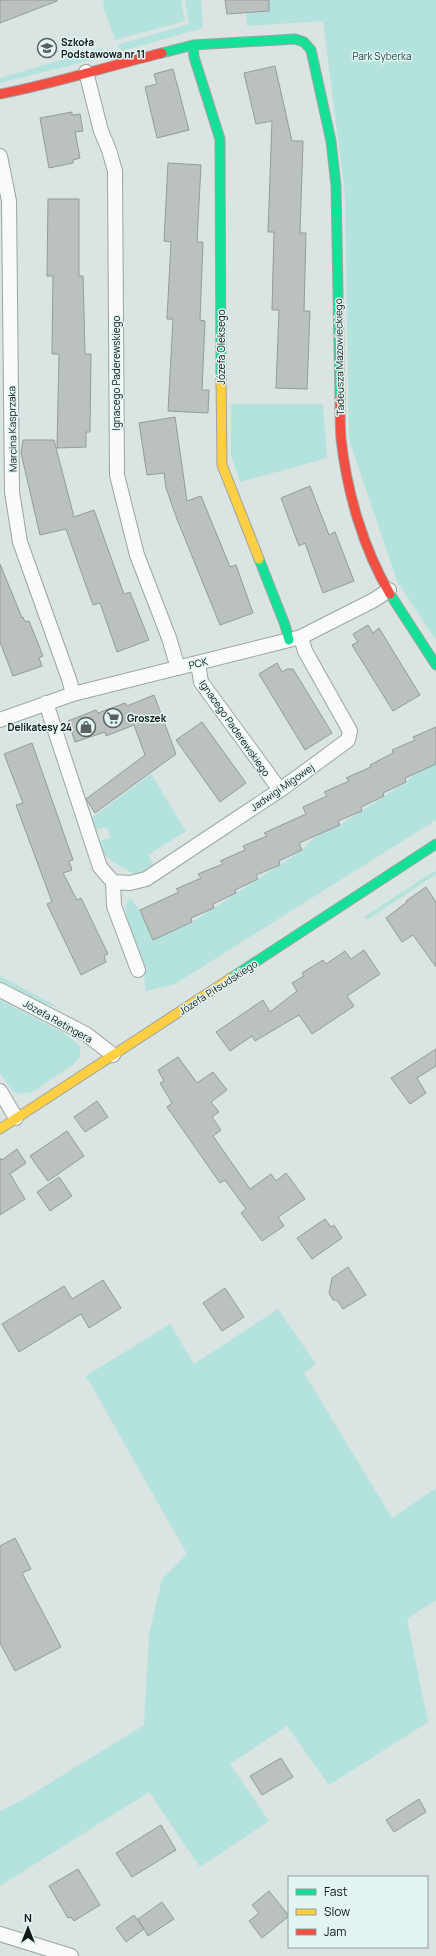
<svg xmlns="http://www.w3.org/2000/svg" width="436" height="1956" font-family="Manrope,sans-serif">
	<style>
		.green { fill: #b3e3dc }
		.building { fill: #bac1bf; stroke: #949b9a }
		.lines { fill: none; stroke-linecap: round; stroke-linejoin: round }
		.street-casing { stroke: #9ca4a3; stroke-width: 16 }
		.fast-casing { stroke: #9ca4a3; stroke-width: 11 }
		.slow-casing { stroke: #9ca4a3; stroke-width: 11 }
		.jam-casing { stroke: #9ca4a3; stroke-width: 11 }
		.street { stroke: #f9fbfb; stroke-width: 14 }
		.fast { stroke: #16e098; stroke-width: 9 }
		.slow { stroke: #ffcf43; stroke-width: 9 }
		.jam { stroke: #f24e42; stroke-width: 9 }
		.labels { text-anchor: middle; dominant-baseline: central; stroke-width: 3; stroke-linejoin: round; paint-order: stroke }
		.poi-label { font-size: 10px; font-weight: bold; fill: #131918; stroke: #e3f5f2; text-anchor: start }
		.park-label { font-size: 10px; fill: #244c47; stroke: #e3f5f2 }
		.street-label { font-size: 10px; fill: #131918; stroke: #e3f5f2 }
	</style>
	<rect width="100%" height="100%" fill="#dae4e2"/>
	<!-- green -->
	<path class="green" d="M103 0H181L185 21 115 40 104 9Z
		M185 0H201L203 28 122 51 117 45 189 24Z
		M245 0H436V640L397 581 349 439 345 194 323 21 247 26Z
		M102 48 103 57 0 83V78Z
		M231 404H323L327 458 240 482 231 455Z
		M436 763V820L175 984 146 991 142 960 128 922 125 907 130 898 140 910 153 940 192 922 280 865 302 850 316 836 340 825 406 782 416 773Z
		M151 774 186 831 148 855 155 867C141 878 134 875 120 866 110 859 103 856 97 844L100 841 110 838 107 827 92 830 89 820Z
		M436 870V874L367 920 364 917Z
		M0 976 60 1008 42 1003 0 981Z
		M0 1000 64 1033 80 1046V1056L74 1064 32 1092 19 1094 12 1091 0 1073Z
		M278 1309 316 1364 304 1373 392 1518 436 1488V1600L407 1619 428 1722 329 1785 287 1726 230 1764 269 1821 200 1867 149 1792 0 1886V1811L24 1799 144 1725 149 1635 162 1579 187 1554 86 1376 170 1324 194 1364Z"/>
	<!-- building -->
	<path class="building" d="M0 0H57V1L0 23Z
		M225 0H269V11L227 14Z
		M275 66 292 141H303L300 233H306L304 311H310L307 389 276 388 279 310H272L274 232H268L272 121 256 124 244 73Z
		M173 69 189 130 157 138 145 87 157 84 154 74Z
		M72 112V115L80 114 83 131 75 132 80 158 73 160V163L49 168 40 118Z
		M168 163 201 165 197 242H203L200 320 205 321 202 390H209L208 413 168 411 173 319H167L171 242 164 241Z
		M48 199H79V276H83L85 354H91L90 432H86V447L57 448 59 354H52L53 276H47Z
		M175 417 187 501 201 496 230 567 236 565 253 613 220 625 177 519 166 488 164 473 147 475 139 423Z
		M23 440H54L74 517 94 510 124 594 130 592 149 640 117 652 100 603 93 605 66 529 40 535 21 453Z
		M310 486 329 535 335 532 354 581 323 593 305 543 299 546 281 498Z
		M0 564 22 618 23 617 25 622 29 621 43 656 39 658 42 666 13 676 0 642Z
		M368 625 373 633 379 628 420 695 393 711 352 645 358 642 353 634Z
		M277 663 282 672 287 669H293L332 733 305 750 259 674Z
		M154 695 176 754 95 813 86 799 145 755 134 725 106 736 105 732 75 742 68 721 96 710 98 713 125 703 127 706Z
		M202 722 246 783 220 802 176 740Z
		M436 727V764L405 778 406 782 383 793 384 796 361 807 362 811 338 821 340 825 299 843 302 850 279 861 280 865 256 875 258 879 235 890 236 893 213 904 214 908 191 918 192 922 153 940 140 910 179 892 176 889 201 878 198 874 223 864 220 861 245 850 243 846 267 836 264 833 306 814 303 807 327 796 324 792 349 781 346 778 371 767 370 765 393 753 392 750 415 740 413 737Z
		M32 743 73 860 69 861 72 870 63 873 77 900 81 898 108 954 104 956 106 962 81 975 47 904 52 902 16 805 23 803 4 754Z
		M426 887 436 902V967L413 935 402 942 386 918 407 902 406 901Z
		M364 950 380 974 347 996 354 1006 312 1034 299 1015 255 1041 252 1036 230 1051 216 1032 263 1000 270 1012 297 991 292 983 304 976 302 973 323 960 326 964 345 951 351 959Z
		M436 1049V1066L417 1078 426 1093 410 1104 391 1078Z
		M178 1057 197 1083 213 1072 227 1090 211 1102 219 1112 212 1117 221 1130 213 1136 250 1189 271 1174 276 1181 286 1173 305 1199 278 1217 284 1226 262 1241 241 1213 246 1209 225 1180 220 1183 167 1107 172 1103 160 1083 164 1081 158 1070Z
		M97 1101 108 1117 85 1132 74 1117Z
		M67 1131 84 1156 48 1181 30 1156Z
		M17 1149 26 1163 10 1174 25 1199 0 1215V1158L2 1160Z
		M59 1177 72 1196 50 1211 37 1192Z
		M325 1219 331 1227 334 1225 342 1238 312 1259 297 1238Z
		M348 1267 366 1295 343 1309 337 1300H333L329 1293 332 1278Z
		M103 1280 121 1308 89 1328 81 1314 19 1352 2 1324 64 1286 72 1299Z
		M225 1288 244 1317 222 1331 203 1303Z
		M15 1538 31 1569 22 1573 61 1647 15 1671 0 1643V1546Z
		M281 1758 293 1777 262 1795 250 1776Z
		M419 1799 426 1812 394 1832 386 1820Z
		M161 1825 176 1850 132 1877 116 1853Z
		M78 1869 100 1905 74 1921 71 1917 68 1918 49 1886Z
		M269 1891 289 1916 262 1938 249 1921 259 1913 252 1905Z
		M162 1902 174 1919 148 1936 138 1919Z
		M134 1915 144 1929 126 1942 116 1928Z"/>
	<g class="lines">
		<!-- street casing -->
		<g class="street-casing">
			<path id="street" d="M86 72 101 131 109 150 115 171 117 475 137 555 169 638 178 668
				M0 156 9 201 12 492 20 542 69 679 73 694
				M198 663 201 682 280 790
				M46 703 100 867 113 882 130 883 146 879 280 790 348 740 350 731 305 651 301 637
				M0 720 73 694 301 637 374 600 389 590
				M113 882 114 906 138 970
				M0 990 86 1034 113 1055
				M0 1091 16 1118
				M0 1934 71 1956"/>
		</g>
		<!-- fast casing -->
		<g class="fast-casing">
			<path id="fast" d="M193 45 194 57 220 139 221 378
				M162 53 193 45 295 39 304 42 311 50 331 141 336 186 340 399
				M259 559 285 625 289 640
				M390 594 436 665
				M231 978 436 844"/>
		</g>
		<!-- slow casing -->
		<g class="slow-casing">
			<path id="slow" d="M221 378 222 465 259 559
				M0 1129 231 978"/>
		</g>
		<!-- jam casing -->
		<g class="jam-casing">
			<path id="jam" d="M0 94C54 84 108 66 162 53
				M340 399C340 412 340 426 341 439 347 492 363 548 390 594"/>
		</g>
		<!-- street -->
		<use href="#street" class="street"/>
		<!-- fast -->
		<use href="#fast" class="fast"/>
		<!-- slow -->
		<use href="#slow" class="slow"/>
		<!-- jam -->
		<use href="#jam" class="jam"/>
	</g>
	<!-- icons -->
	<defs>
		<g id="school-ring" transform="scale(1)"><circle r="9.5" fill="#e3f5f2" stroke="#59605f" stroke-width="1.5"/><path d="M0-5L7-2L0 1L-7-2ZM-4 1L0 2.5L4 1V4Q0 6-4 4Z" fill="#59605f"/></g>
		<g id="supermarket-ring" transform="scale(1)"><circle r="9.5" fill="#e3f5f2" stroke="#59605f" stroke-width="1.5"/><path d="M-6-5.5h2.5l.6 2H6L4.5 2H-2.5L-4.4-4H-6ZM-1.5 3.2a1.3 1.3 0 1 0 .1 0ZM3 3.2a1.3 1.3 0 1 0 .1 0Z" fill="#59605f"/></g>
		<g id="shop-ring" transform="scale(1)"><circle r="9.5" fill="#e3f5f2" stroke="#59605f" stroke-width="1.5"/><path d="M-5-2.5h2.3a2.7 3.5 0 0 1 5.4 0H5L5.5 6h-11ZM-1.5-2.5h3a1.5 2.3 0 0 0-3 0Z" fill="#59605f"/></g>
	</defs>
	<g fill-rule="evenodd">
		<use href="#school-ring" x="47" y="48"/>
		<use href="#supermarket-ring" x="113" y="718"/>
		<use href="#shop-ring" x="86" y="727"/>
	</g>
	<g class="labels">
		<!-- poi labels -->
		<g class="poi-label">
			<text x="61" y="42">Szkoła<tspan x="61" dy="12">Podstawowa nr 11</tspan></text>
			<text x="127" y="718">Groszek</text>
			<text x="72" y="727" text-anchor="end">Delikatesy 24</text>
		</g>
		<!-- park labels -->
		<g class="park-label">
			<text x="382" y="56">Park Syberka</text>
		</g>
		<!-- street labels -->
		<g class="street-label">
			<text transform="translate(221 347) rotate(-90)">Józefa Oleksego</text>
			<text transform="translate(339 357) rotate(-91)">Tadeusza Mazowieckiego</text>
			<text transform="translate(116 373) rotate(-90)">Ignacego Paderewskiego</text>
			<text transform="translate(12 429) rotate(-91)">Marcina Kasprzaka</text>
			<text transform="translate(198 663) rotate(-14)">PCK</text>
			<text transform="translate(235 728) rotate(55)">Ignacego Paderewskiego</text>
			<text transform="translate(282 787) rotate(-35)">Jadwigi Migowej</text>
			<text transform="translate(218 987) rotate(-33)">Józefa Piłsudskiego</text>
			<text transform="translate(58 1021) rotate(29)">Józefa Retingera</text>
		</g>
	</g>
	<!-- legend -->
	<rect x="288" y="1876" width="140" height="72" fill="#e3f5f2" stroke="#909d9b"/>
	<rect x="296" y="1889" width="20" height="6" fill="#16e098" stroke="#909d9b"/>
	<text x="324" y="1896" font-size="12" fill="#131918">Fast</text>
	<rect x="296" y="1909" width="20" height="6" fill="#ffcf43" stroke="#909d9b"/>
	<text x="324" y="1916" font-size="12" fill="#131918">Slow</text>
	<rect x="296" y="1929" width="20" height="6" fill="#f24e42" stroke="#909d9b"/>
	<text x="324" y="1936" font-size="12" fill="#131918">Jam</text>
	<!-- north arrow -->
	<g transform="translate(28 1928)" stroke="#e3f5f2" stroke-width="3" paint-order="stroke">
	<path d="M0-3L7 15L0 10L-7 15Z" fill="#131918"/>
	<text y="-6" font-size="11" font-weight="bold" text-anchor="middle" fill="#131918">N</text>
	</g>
</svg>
